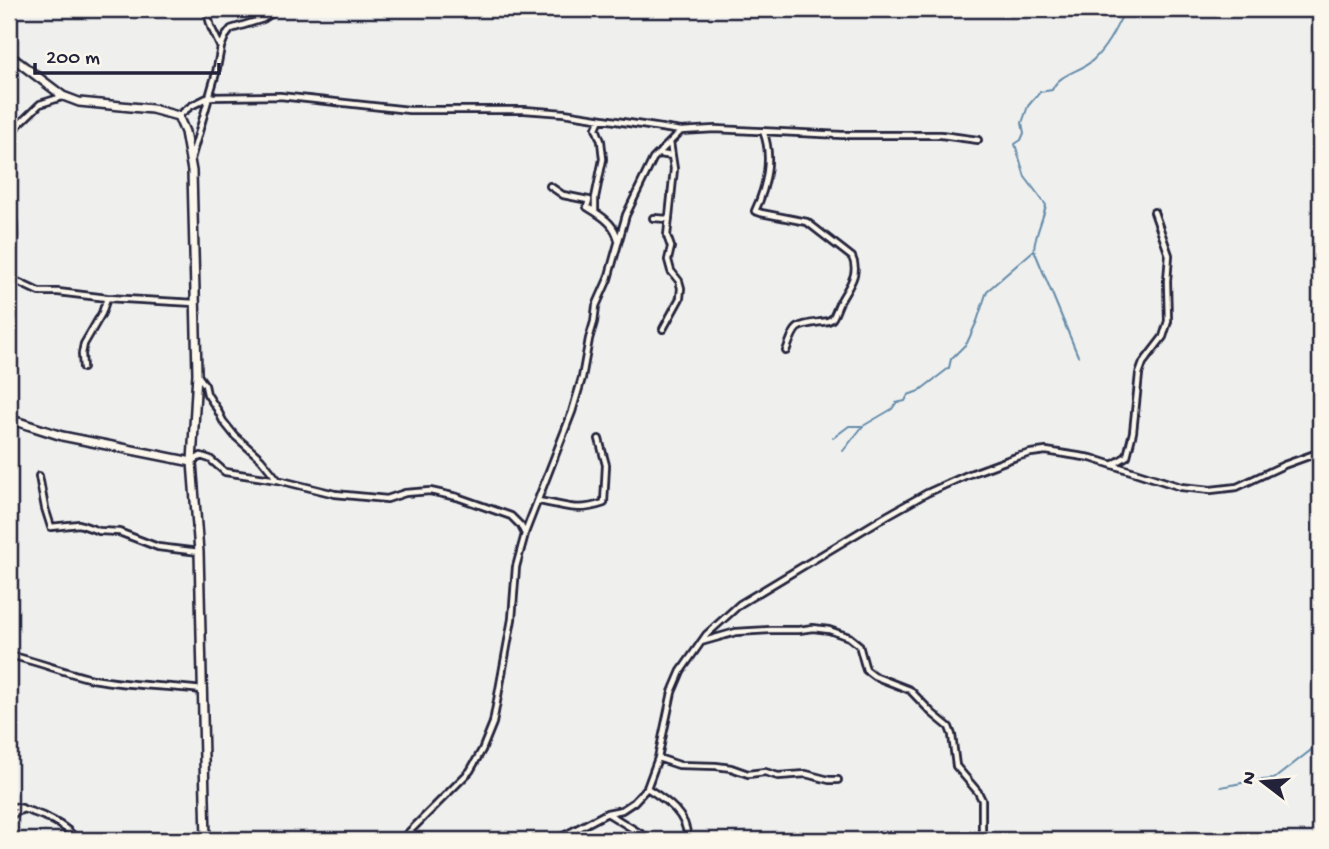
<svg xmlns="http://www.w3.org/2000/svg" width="1329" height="849" font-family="'Gochi Hand',sans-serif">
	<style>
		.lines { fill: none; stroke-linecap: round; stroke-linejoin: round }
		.stream { stroke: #658ba9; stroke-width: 2 }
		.street-casing { stroke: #22223b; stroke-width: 10 }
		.secondary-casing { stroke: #22223b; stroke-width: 12 }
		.street { stroke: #fbf7ec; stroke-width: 4.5 }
		.secondary { stroke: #fbf7ec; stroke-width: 7 }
	</style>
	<rect width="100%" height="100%" fill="#eff0ee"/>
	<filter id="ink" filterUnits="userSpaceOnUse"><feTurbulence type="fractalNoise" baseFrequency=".0143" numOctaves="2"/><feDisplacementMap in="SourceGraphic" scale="14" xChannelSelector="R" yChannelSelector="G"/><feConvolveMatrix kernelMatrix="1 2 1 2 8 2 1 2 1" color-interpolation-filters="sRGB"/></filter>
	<g filter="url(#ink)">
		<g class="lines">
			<!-- stream -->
			<path class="stream" d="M1078 356 1034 250C1035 234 1043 220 1046 205L1025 177 1015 144 1021 140 1024 133 1022 123 1028 106 1040 92 1052 90C1059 73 1081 72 1093 60 1107 47 1115 30 1124 12L1128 9
				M833 438 849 426H862
				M843 451 863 426 892 409 896 403 905 401 908 395 919 391 949 368 951 359 967 343 977 321 987 291 1033 251
				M1221 787 1252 781 1274 779 1320 743"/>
			<!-- street casing -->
			<g class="street-casing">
				<path id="street" d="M206 9 211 27 220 46
					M178 116 191 106 209 97 280 96 409 110H524L564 113 681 131 715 129 842 135H941L978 140
					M763 131C773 156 767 186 755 211L761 213 807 222 852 257C861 275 846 289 839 304 837 308 835 315 832 319 829 321 825 322 821 322 794 326 796 325 786 351
					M9 137 10 133 40 104 62 97
					M670 142 672 156
					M660 154 672 156 674 169 667 236 671 247 668 260 671 271 679 281 681 288 680 298 663 329
					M191 159 216 73 221 47 225 37 231 29 263 19 278 9
					M550 186 563 195 588 200
					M589 200 587 207 595 212V198L603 159 601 141 596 128 600 119
					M9 204C18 225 13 255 10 278
					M595 212C606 219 615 226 618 240
					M653 218 669 219
					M9 278 39 292H58L107 298 195 303
					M83 368 82 354 84 344 102 313 107 298
					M197 374 205 385 207 394 217 409 223 421 235 436 261 459 277 479
					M193 461 201 456 210 459 225 472 278 480 335 494 387 499 405 493 430 491 457 497 511 516 521 526 525 534 516 567 512 619 493 723 482 750 470 771 401 840
					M1114 464 1127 456 1133 432 1139 374 1143 363 1163 337 1168 321 1167 281 1169 255 1154 212
					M39 476 45 508 51 527 79 524 99 531 119 532 158 547 199 552
					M538 501C566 505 575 513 604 503L606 465 599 439
					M525 533 572 412 582 378 589 339 594 322 596 306 608 279 626 215 653 159 680 132
					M701 642 736 632 770 630H799L813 628 829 630 849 637 859 645 866 670 874 676 910 690 932 713 949 727 952 735 956 766 978 792 982 800V840
					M9 655C35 661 61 671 88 678 125 686 163 685 202 690
					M658 758 679 765 716 766 731 768 748 774 765 772 778 776 806 774 829 780H838
					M647 788C666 800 689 815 687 840
					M9 806 22 808
					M607 813 651 840
					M9 816 23 809C43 815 64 823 77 840
					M556 840 607 813 622 810 634 802 647 788 658 758 672 692 681 671 706 635 740 604 888 515 927 493 967 475 1016 457 1031 453 1046 451 1091 458 1181 487 1211 490 1237 487 1284 465 1320 452"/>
			</g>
			<!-- secondary casing -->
			<g class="secondary-casing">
				<path id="secondary" d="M9 55 63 96 79 102 152 109 178 116 185 132 192 171 197 373 192 462 199 552 206 840
					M9 419 62 436 192 462"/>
			</g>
			<!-- street -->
			<use href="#street" class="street"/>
			<!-- secondary -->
			<use href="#secondary" class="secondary"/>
		</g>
	</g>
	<!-- margin -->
	<rect width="1329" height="849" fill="none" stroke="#fbf7ec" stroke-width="35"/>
	<rect x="18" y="18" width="1294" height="814" fill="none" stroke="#22223b" stroke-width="2.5" filter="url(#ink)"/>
	<!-- north arrow -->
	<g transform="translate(1263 782) rotate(286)" stroke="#fbf7ec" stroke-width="5" paint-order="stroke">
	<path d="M0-5L12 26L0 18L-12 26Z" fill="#22223b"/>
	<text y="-10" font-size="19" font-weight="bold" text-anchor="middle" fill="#22223b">N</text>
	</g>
	<!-- scale -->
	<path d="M35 63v10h184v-10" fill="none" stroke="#22223b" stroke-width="3.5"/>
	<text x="46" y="63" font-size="21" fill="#22223b" stroke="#fbf7ec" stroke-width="5" paint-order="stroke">200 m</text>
</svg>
